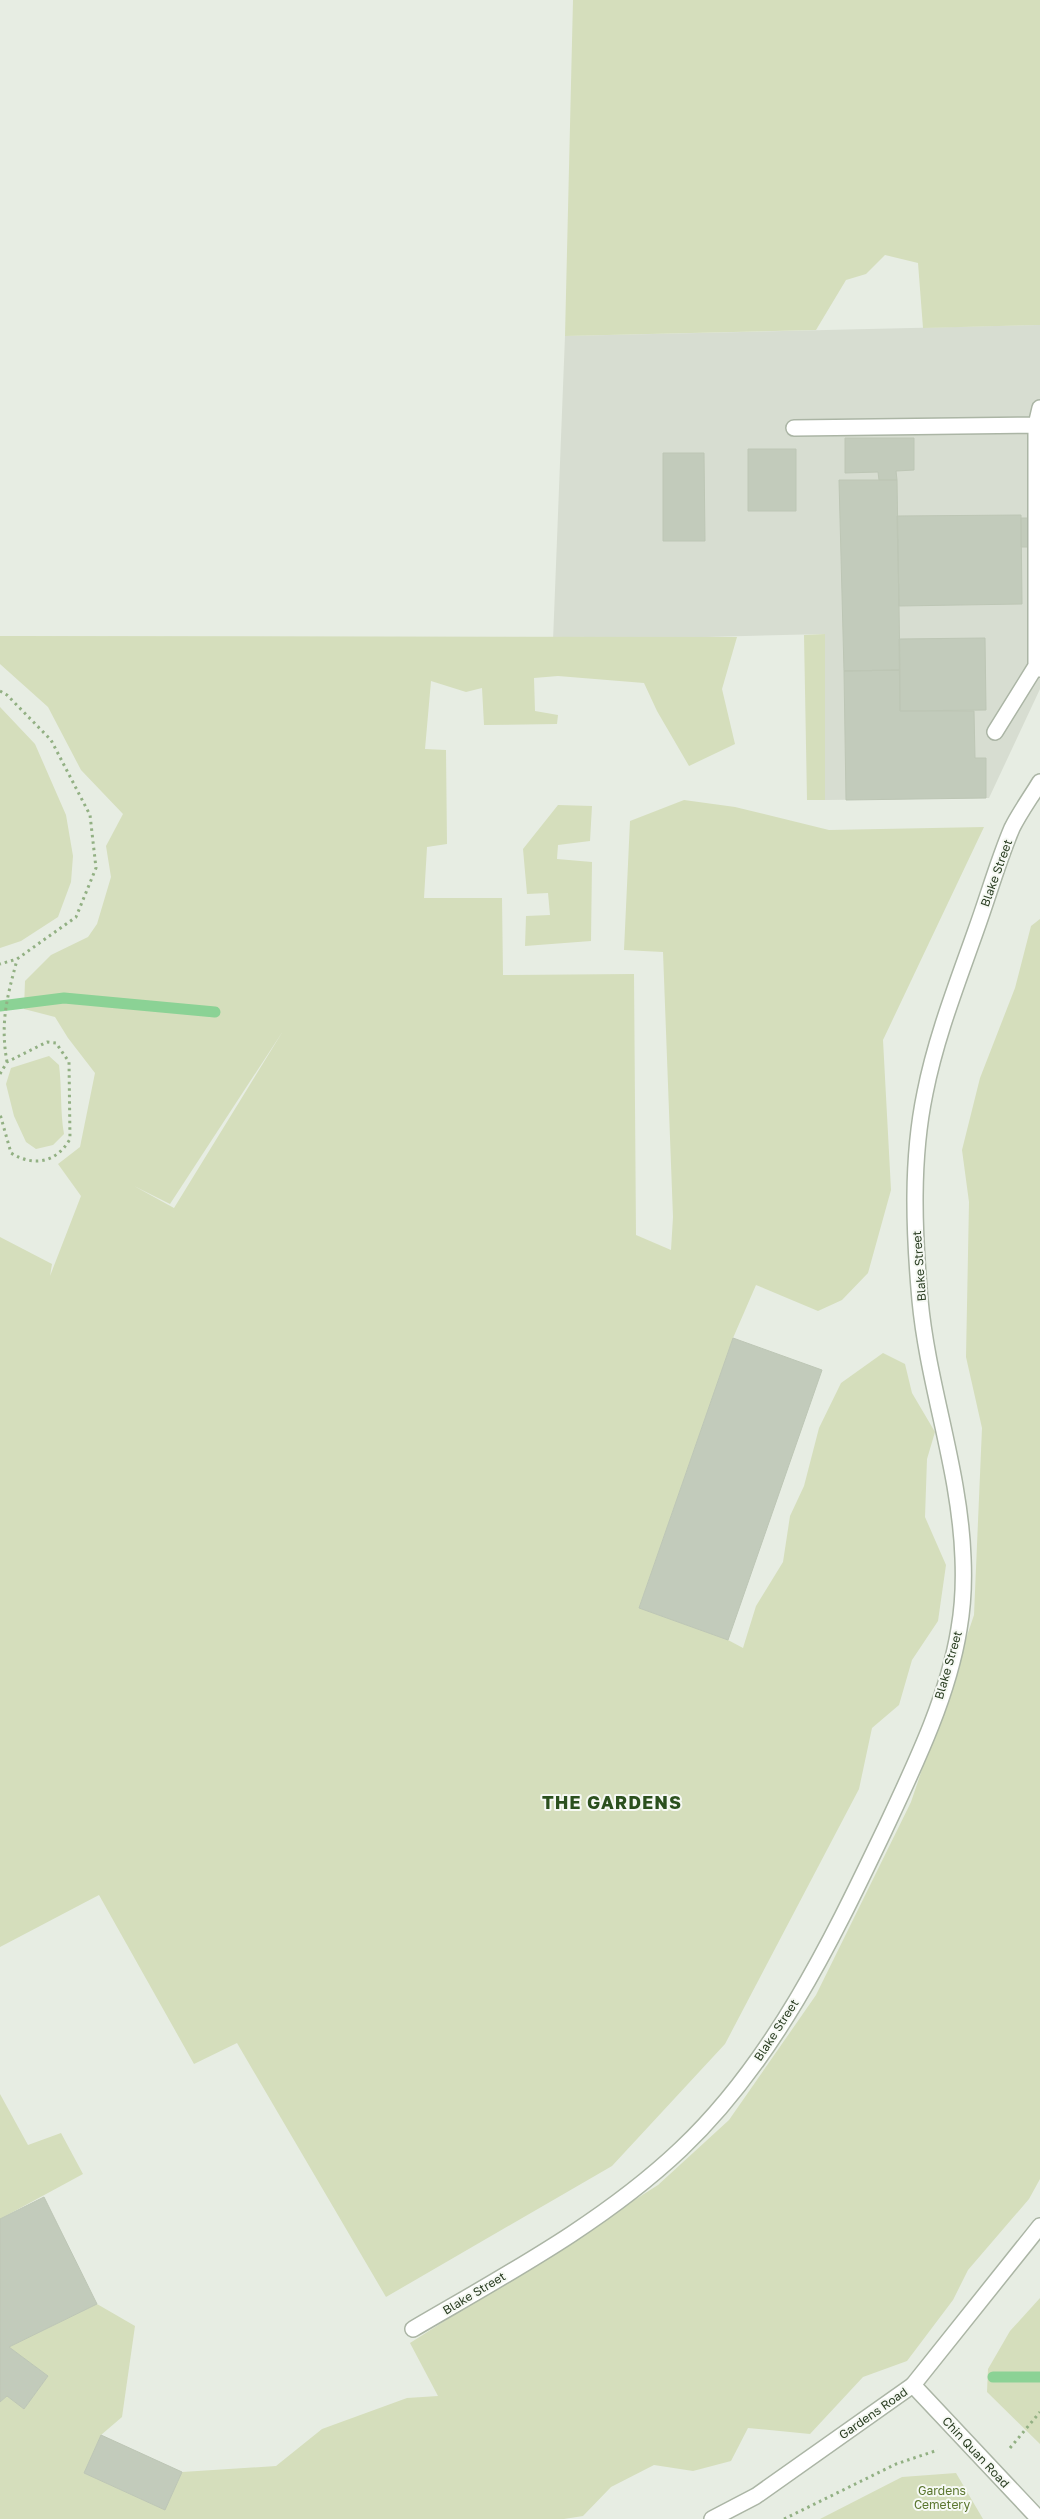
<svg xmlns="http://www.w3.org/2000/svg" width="1040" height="2519" font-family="'Golos Text',sans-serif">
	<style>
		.built { fill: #d7ddd1 }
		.green { fill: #d5debc; fill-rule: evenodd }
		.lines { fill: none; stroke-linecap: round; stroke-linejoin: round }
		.stream { stroke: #8bd295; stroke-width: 11 }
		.building { fill: #c2cbbb; stroke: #bdc6b5 }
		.service-casing { stroke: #abb5a5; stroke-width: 18 }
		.minor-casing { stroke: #abb5a5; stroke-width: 18 }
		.tertiary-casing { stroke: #abb5a5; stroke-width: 18 }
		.path { stroke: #92b083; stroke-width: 3; stroke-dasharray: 2.5 4; stroke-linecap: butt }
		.service { stroke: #fff; stroke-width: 15 }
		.minor { stroke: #fff; stroke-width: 15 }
		.tertiary { stroke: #fff; stroke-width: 15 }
		.labels { text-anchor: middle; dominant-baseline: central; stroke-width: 4; stroke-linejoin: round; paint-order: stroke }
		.street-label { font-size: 12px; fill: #2a3e22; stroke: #f6f9f4 }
		.park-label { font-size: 12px; fill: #5a752d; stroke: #f6f9f4 }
		.district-label { font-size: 18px; font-weight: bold; letter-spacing: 1px; fill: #2b501e; stroke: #f6f9f4 }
	</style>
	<rect width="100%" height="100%" fill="#e7ede3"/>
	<!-- built -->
	<path class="built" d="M1040 325V689L989 798 825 800V634L553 641 565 336Z"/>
	<!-- green -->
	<path class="green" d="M573 0H1040V325L923 328 918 263 885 255 866 274 846 280 816 330 565 336Z
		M825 634V800H807L804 635Z
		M0 636 737 637 722 689 735 744 689 766 657 711 644 683 558 676 534 678 535 711 558 715 557 724 484 725 482 688 466 692 431 681 425 749 446 750 447 844 427 847 424 898H502L503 975 634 974 636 1235 671 1250 673 1217 663 952 624 950 630 821 684 800 735 807 829 830 984 827 883 1040 891 1190 868 1273 842 1300 818 1311 756 1285 733 1338 639 1608 728 1640 743 1648 756 1606 783 1562 790 1516 804 1486 819 1428 841 1383 883 1353 905 1364 912 1393 935 1432 927 1459 925 1517 946 1565 938 1621 912 1660 899 1705 872 1728 859 1789 725 2044 612 2166 386 2297 237 2043 194 2064 99 1895 0 1947V1237L52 1264 50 1276 81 1196 58 1164 80 1147 95 1073 68 1038 55 1017 24 1009 25 981 51 955 88 937 97 924 111 877 106 846 123 814 81 770 48 707 0 664ZM283 1031 174 1208 134 1186 170 1204Z
		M0 707 35 744 66 815 73 856 71 882 58 917 21 941 0 948Z
		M558 805 592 806 590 841 558 845 557 859 592 862 591 941 525 946 526 916 550 915 548 893 527 894 523 849Z
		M1040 919V2179L1029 2199 968 2270 953 2300 907 2361 863 2377 810 2434 748 2428 731 2461 693 2471 654 2465 611 2487 583 2516 564 2519H0V2402L7 2396 24 2409 48 2376 9 2347 97 2304 135 2326 122 2417 101 2435 84 2473 165 2510 182 2472 276 2466 322 2429 407 2398 438 2396 410 2343 658 2185 729 2120 816 1995 911 1802 974 1615 982 1428 966 1357 969 1202 962 1150 980 1078 1015 988 1031 926Z
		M49 1056 59 1065C62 1088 60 1111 64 1134L53 1145 36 1149 26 1142 14 1116 6 1084 11 1068Z
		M0 2094 28 2145 61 2133 83 2174 0 2219Z
		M1040 2298V2444L987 2392 988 2369 1010 2331Z
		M956 2473 983 2519H820L902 2477Z"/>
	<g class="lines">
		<!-- stream -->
		<path class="stream" d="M0 1006 64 998 215 1012
			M993 2377H1040"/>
	</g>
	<!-- building -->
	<path class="building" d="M845 438H914V470L896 471 897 480H879L878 472 845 473Z
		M748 449H796V511H748Z
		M663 453H704L705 541H663Z
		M839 480H897L900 670 844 671Z
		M1021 515 1022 604 899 606 897 516Z
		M1021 518H1040V547H1021Z
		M985 638 986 710 900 711 899 639Z
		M900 670V711H974L975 758H986V798L846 800 844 671Z
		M733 1338 822 1370 728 1640 639 1608Z
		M44 2197 97 2304 9 2347 48 2376 24 2409 7 2396 0 2402V2219Z
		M101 2435 182 2472 165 2510 84 2473Z"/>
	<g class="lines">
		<!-- service casing -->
		<g class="service-casing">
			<path id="service" d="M1036 425V666L1040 669
				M794 428 1036 425 1040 408
				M995 732 1036 666"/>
		</g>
		<!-- minor casing -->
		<g class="minor-casing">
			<path id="minor" d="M413 2329C505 2275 603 2223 681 2149 773 2062 830 1944 884 1831 913 1769 948 1698 959 1629 963 1606 964 1581 963 1558 960 1470 928 1386 920 1300 914 1232 911 1160 925 1093 936 1037 957 984 976 930 988 897 998 861 1012 828 1020 812 1031 797 1040 782
				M913 2385 1039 2519"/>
		</g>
		<!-- tertiary casing -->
		<g class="tertiary-casing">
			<path id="tertiary" d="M712 2519 756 2496 913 2385 1040 2226"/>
		</g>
		<!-- path -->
		<path class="path" d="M0 691 7 695 51 740 90 815 96 868 76 917 17 959 0 964
			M7 1062C0 1023 7 997 17 960
			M0 1074 7 1062 47 1042 56 1043 69 1062 70 1139C56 1163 34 1167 11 1153L0 1114
			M1010 2448 1040 2412
			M784 2519 896 2464 938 2450"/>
		<!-- service -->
		<use href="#service" class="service"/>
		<!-- minor -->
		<use href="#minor" class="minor"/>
		<!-- tertiary -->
		<use href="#tertiary" class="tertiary"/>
	</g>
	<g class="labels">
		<!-- street labels -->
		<g class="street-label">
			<text transform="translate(996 873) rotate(-70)">Blake Street</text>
			<text transform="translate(919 1266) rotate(-94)">Blake Street</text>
			<text transform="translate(948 1665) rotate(-74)">Blake Street</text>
			<text transform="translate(776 2030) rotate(-57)">Blake Street</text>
			<text transform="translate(474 2293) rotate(-31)">Blake Street</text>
			<text transform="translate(873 2413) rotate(-35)">Gardens Road</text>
			<text transform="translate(976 2452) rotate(47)">Chin Quan Road</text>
		</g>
		<!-- park labels -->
		<g class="park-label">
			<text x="942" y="2490">Gardens<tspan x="942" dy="14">Cemetery</tspan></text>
		</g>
		<!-- district labels -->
		<g class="district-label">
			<text x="612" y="1802">THE GARDENS</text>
		</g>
	</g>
</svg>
